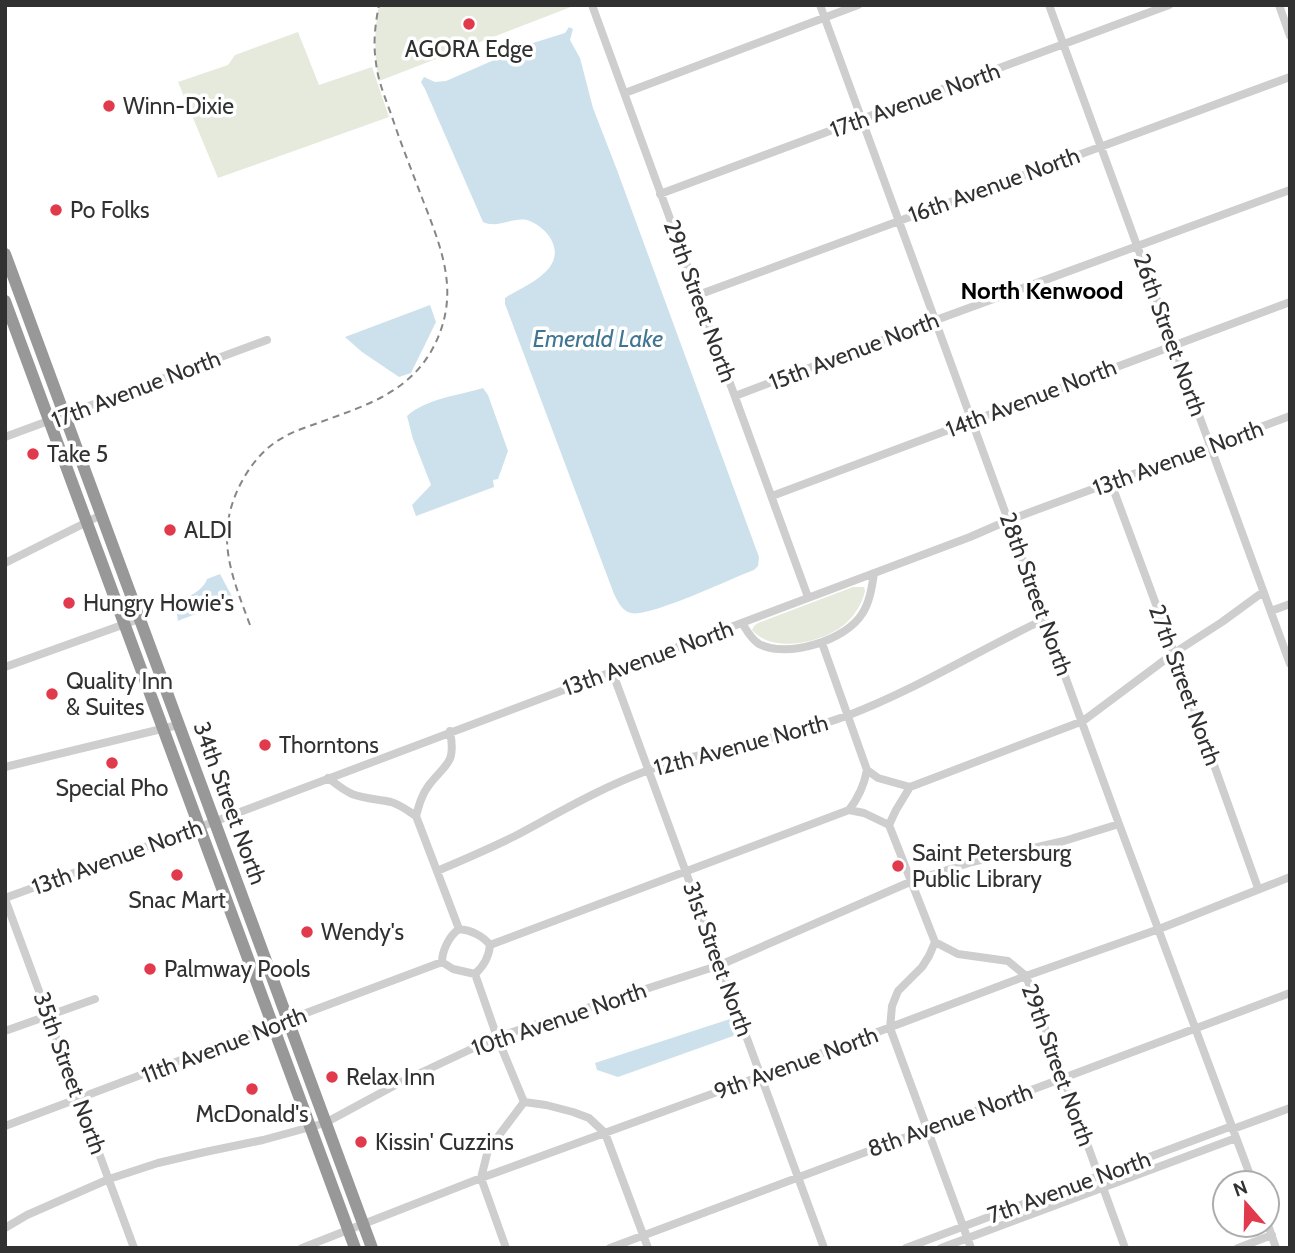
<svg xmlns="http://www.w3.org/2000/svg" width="1295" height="1253" font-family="Cabin,sans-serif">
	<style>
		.green { fill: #e5eadd }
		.water { fill: #cde1ec }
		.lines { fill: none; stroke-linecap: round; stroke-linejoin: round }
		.minor { stroke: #cecece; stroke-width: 8 }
		.highway { stroke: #989898; stroke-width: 12 }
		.rail { stroke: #868686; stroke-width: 2; stroke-dasharray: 7 5; stroke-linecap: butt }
		.poi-dot { fill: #e13a4d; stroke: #fff; stroke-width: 2.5 }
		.labels { text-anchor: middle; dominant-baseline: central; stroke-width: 7; stroke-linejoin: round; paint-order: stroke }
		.poi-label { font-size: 23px; fill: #313131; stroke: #fff; text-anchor: start }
		.street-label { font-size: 23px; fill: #313131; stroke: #fff }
		.neighbourhood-label { font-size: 24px; font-weight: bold; fill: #000; stroke: #fff }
		.water-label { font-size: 24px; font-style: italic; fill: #407692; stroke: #fff }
	</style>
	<rect width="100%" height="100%" fill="#fff"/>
	<!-- green -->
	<path class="green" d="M379 5H576L379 81C374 55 374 31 379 5Z
		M298 32 319 85 372 67 389 117 218 178 178 82 228 65 235 55Z
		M853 587H864L865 591C862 604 855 615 845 624 823 643 773 654 752 630L754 626 758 623Z"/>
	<!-- water -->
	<path class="water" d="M569 27 573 29 570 40 580 58 593 108 617 170 759 557 758 566 754 570C732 578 649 618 631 613 622 611 618 602 614 594L505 304V298L508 296C529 284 570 267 549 236 544 229 536 223 527 220 512 217 497 229 483 222L425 89 421 82 424 77 435 82 446 81 533 43 565 33Z
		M430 305 436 322 411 373 399 377 362 352 345 337Z
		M483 388 488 395 508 451 498 479 493 480 494 487 416 516 412 505 431 485 413 439 407 416C425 399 460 395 483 388Z
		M220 574 236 604 227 614C210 608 195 614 178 621L175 601C187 598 203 591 207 579Z
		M730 1019 736 1035 618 1077 597 1070 595 1063Z"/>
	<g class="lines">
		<!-- minor -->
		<path class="minor" d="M592 5 808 597
			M820 5 1119 824 1253 1183
			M1049 5 1290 664
			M1279 5 1290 36
			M625 93 858 5
			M660 194 1169 5
			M698 295 1290 77
			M735 396 936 320 1290 190
			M5 437 267 340
			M1111 483 1174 653 1258 888
			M772 496 1290 302
			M5 563 101 515
			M1271 611 1290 604
			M742 623C747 631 751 639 759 644 787 659 846 640 862 614 870 602 872 586 874 573
			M5 667 139 619
			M612 671 824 1248
			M5 767 178 725
			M867 770 878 778 910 787
			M328 778C336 784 343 790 352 794 365 799 378 799 391 802 401 805 408 811 416 816L459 929
			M910 787 1083 721 1174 653 1222 622 1263 592
			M849 810 864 813 889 825 935 942
			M416 816C419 805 422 794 429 785 447 762 456 764 450 731
			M889 825 896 810 910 787
			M437 871C463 860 489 849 515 836 560 812 600 788 649 770 714 747 784 739 849 715 917 689 979 650 1045 619
			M5 898 200 827 970 537 1009 520 1290 416
			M5 899 134 1248
			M459 929C449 936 442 951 442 962L453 969 475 974
			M459 929C471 930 483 936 490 945
			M490 945 849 810C859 797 864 786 867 770L822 643
			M475 974 497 1037 524 1102
			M475 974C484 966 489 957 490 945
			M5 1031 95 999
			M5 1126 442 962
			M1233 1129 1290 1108
			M1267 1222 1276 1248
			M5 1228 27 1215 109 1179 158 1163 205 1152 263 1140 325 1123 401 1082 497 1037 720 965 910 882 972 862 1064 841 1119 824
			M302 1248 481 1178 761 1076 1026 976 1159 929 1290 877
			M506 1248 481 1178 488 1150 524 1102 546 1105 573 1112 589 1118 605 1133 648 1248
			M610 1248 1290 993
			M906 1248 1232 1126
			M941 1248 1236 1138
			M971 1248 890 1028 892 1006 898 991 922 967 929 956 935 942 958 954 1008 961 1026 976 1125 1248
			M1238 1248 1272 1235"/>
		<!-- highway -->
		<path class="highway" d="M5 254 372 1248
			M5 301 355 1248"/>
		<!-- rail -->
		<path class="rail" d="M250 625C231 574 214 535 241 483 251 464 265 447 284 437 294 431 307 427 318 423 364 406 410 393 434 346 460 295 443 252 424 203 413 174 401 144 391 114 385 97 378 81 376 63 373 43 375 25 379 5"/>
	</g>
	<!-- markers -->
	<g class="poi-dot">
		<circle cx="469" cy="24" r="7"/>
		<circle cx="109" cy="106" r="7"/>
		<circle cx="56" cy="210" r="7"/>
		<circle cx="33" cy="454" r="7"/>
		<circle cx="170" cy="530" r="7"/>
		<circle cx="69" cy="603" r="7"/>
		<circle cx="52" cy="694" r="7"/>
		<circle cx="265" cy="745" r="7"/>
		<circle cx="112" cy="763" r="7"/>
		<circle cx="898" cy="866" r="7"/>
		<circle cx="177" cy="875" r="7"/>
		<circle cx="307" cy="932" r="7"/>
		<circle cx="150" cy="969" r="7"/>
		<circle cx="332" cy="1077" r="7"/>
		<circle cx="252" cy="1089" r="7"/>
		<circle cx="361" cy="1142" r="7"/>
	</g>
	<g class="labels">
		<!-- poi labels -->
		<g class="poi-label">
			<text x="469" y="49" text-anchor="middle">AGORA Edge</text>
			<text x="123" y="106">Winn-Dixie</text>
			<text x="70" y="210">Po Folks</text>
			<text x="47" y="454">Take 5</text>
			<text x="184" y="530">ALDI</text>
			<text x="83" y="603">Hungry Howie's</text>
			<text x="66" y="681">Quality Inn<tspan x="66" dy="26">&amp; Suites</tspan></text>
			<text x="279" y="745">Thorntons</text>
			<text x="112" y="788" text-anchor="middle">Special Pho</text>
			<text x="912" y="853">Saint Petersburg<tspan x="912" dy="26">Public Library</tspan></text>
			<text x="177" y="900" text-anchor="middle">Snac Mart</text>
			<text x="321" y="932">Wendy's</text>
			<text x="164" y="969">Palmway Pools</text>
			<text x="346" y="1077">Relax Inn</text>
			<text x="252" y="1114" text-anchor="middle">McDonald's</text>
			<text x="375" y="1142">Kissin' Cuzzins</text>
		</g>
		<!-- street labels -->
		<g class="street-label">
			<text transform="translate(915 100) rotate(-20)">17th Avenue North</text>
			<text transform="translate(994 185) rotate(-20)">16th Avenue North</text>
			<text transform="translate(700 301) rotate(70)">29th Street North</text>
			<text transform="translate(1170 335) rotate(70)">26th Street North</text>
			<text transform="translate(854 351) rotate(-21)">15th Avenue North</text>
			<text transform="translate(136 389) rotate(-21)">17th Avenue North</text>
			<text transform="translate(1031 398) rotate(-21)">14th Avenue North</text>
			<text transform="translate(1178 458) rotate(-20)">13th Avenue North</text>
			<text transform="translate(1036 594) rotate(70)">28th Street North</text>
			<text transform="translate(648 658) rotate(-20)">13th Avenue North</text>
			<text transform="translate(1185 685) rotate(70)">27th Street North</text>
			<text transform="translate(741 745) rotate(-15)">12th Avenue North</text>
			<text transform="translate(230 803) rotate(70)">34th Street North</text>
			<text transform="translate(117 857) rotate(-20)">13th Avenue North</text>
			<text transform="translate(718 959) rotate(70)">31st Street North</text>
			<text transform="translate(559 1019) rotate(-19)">10th Avenue North</text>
			<text transform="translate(224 1045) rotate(-21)">11th Avenue North</text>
			<text transform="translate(796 1063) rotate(-20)">9th Avenue North</text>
			<text transform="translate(1058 1065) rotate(70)">29th Street North</text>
			<text transform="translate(70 1073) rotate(70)">35th Street North</text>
			<text transform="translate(950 1120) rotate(-20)">8th Avenue North</text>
			<text transform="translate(1069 1187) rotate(-20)">7th Avenue North</text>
		</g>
		<!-- neighbourhood labels -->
		<g class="neighbourhood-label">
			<text x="1042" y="290">North Kenwood</text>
		</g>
		<!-- water labels -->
		<g class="water-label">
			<text x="598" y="338">Emerald Lake</text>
		</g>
	</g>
	<!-- border -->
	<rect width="1295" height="1253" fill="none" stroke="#313131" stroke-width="14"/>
	<!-- north arrow -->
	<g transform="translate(1246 1204) rotate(340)"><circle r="33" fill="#ffffff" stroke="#adadad" stroke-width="2"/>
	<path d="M0-5L12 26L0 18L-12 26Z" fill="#e13a4d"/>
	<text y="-10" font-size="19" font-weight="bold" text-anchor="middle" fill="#313131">N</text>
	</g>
</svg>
